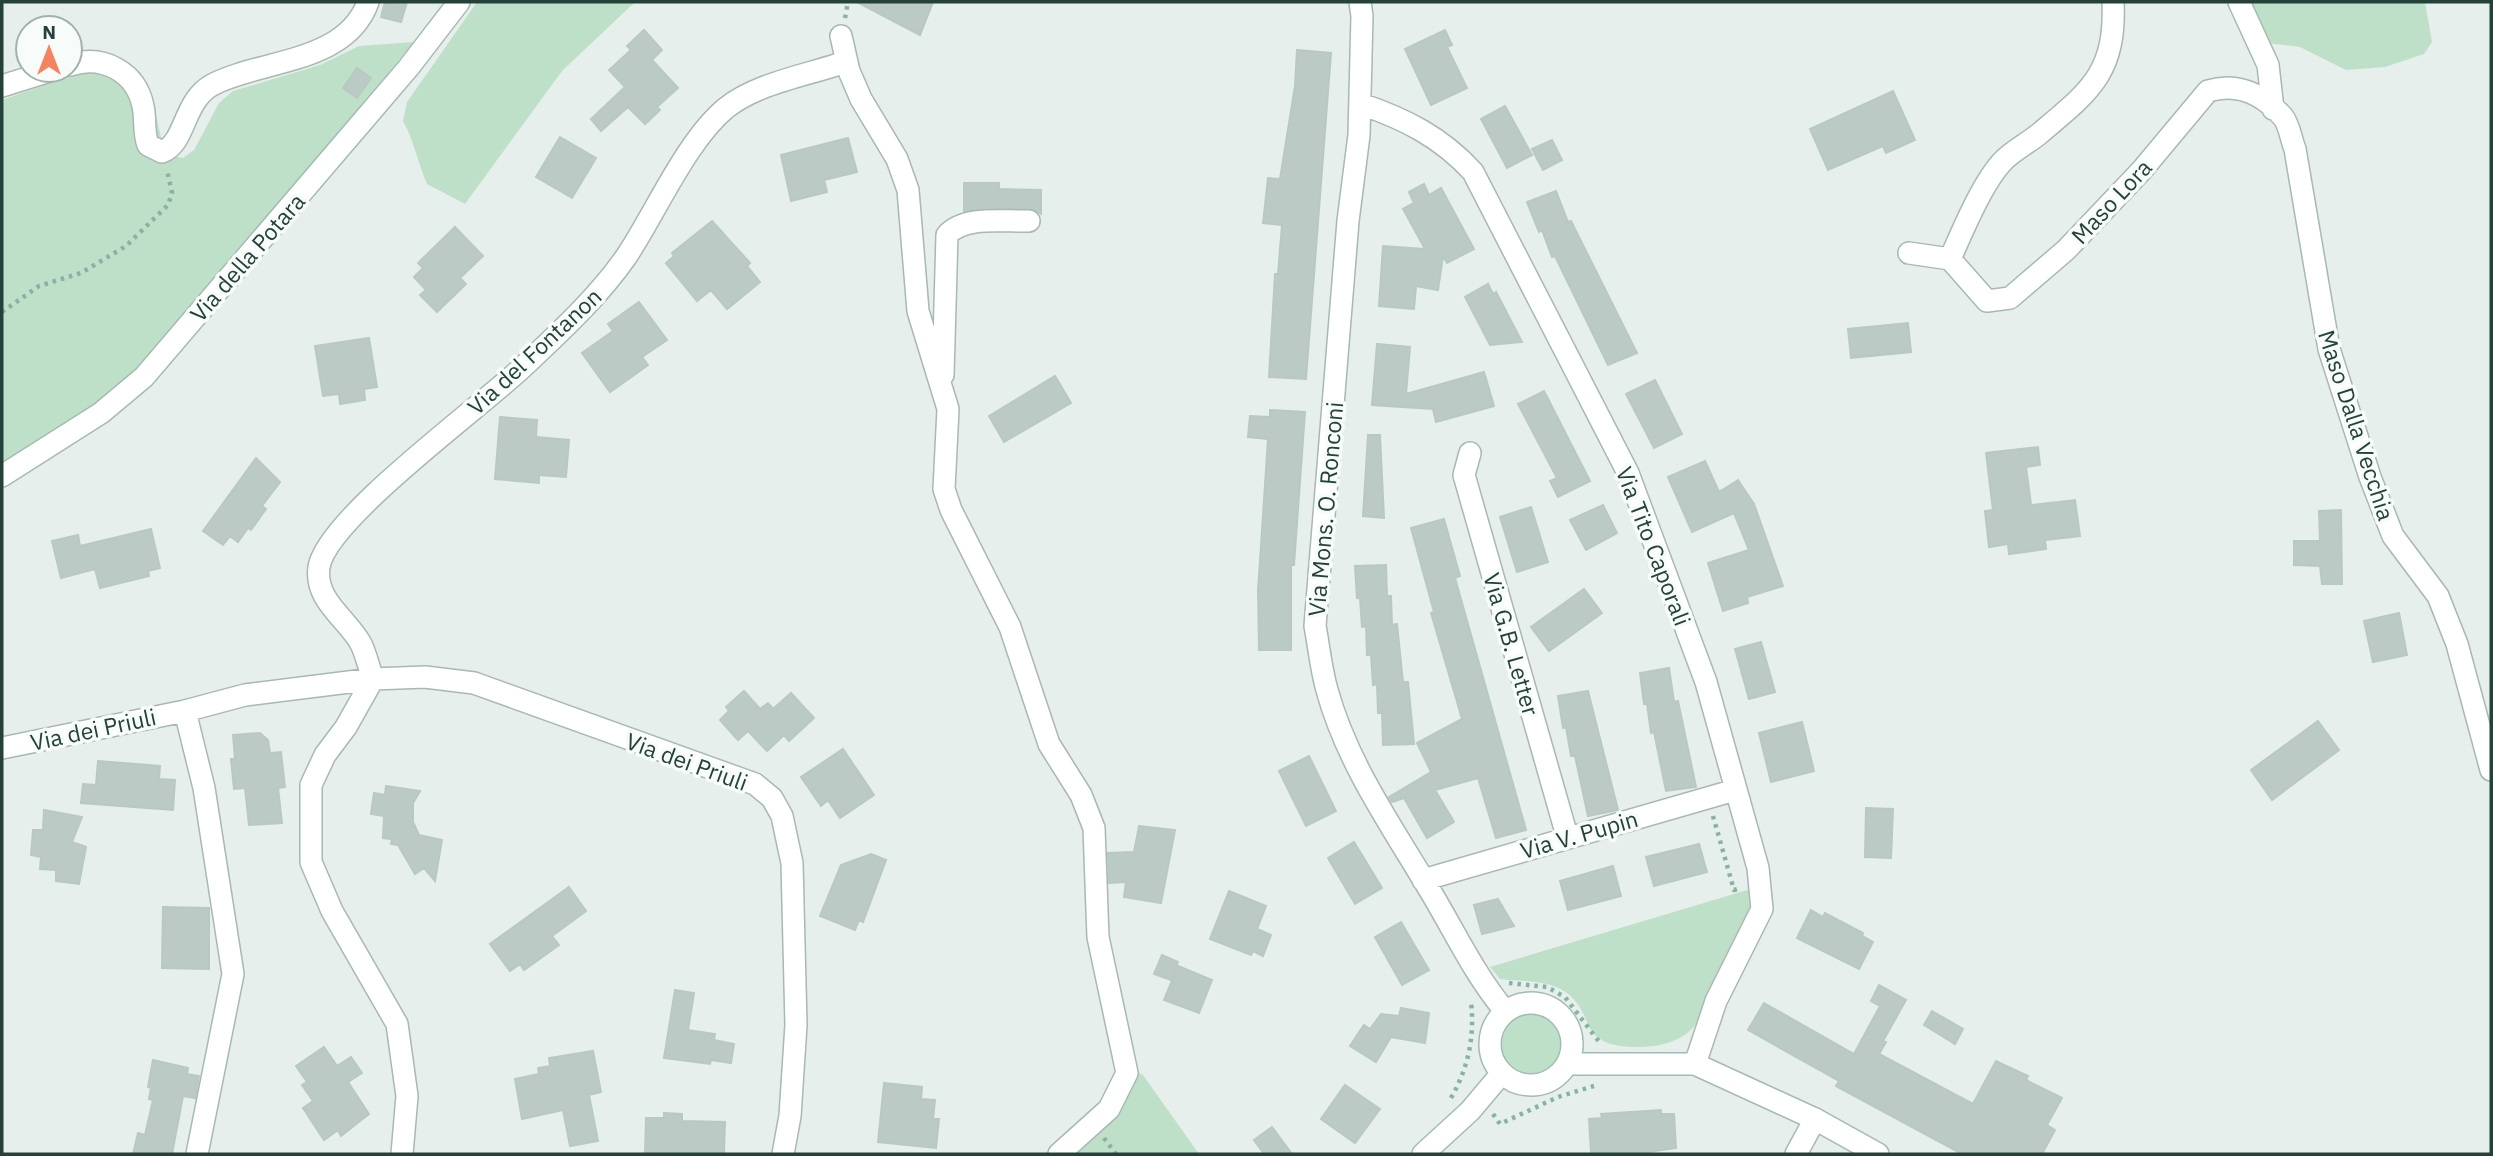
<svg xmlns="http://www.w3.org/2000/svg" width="2493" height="1156" font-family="'IBM Plex Sans',sans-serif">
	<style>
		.green { fill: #bfe0c8 }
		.building { fill: #bbcac4; stroke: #b8c9c2; stroke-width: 2 }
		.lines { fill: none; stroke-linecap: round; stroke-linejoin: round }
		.street-casing { stroke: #a8b8b2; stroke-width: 24 }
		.secondary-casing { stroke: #a4bbb3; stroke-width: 24 }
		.path { stroke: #86b3a5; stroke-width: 4.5; stroke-dasharray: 3.5 5; stroke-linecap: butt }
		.street { stroke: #fff; stroke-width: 21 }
		.secondary { stroke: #fff; stroke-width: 21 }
		.labels { text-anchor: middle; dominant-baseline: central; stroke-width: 7; stroke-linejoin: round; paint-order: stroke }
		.street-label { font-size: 23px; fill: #24423a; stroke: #f7fbf9 }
	</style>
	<rect width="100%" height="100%" fill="#e6efeb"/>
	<!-- green -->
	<path class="green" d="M477 2H635L562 71 465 204 427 184C418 163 414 141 403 121L407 102Z
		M2248 2H2425L2432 42 2424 54 2385 67 2346 70 2300 47 2266 43Z
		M414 42 115 399 2 475V100L71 76 105 70 139 85 153 102 164 150 171 156 183 158 194 150 219 103 233 91 320 65 359 46Z
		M1754 888 1755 900C1744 925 1706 1016 1691 1030 1676 1043 1661 1046 1642 1047 1627 1047 1613 1047 1600 1039 1590 1033 1588 1023 1583 1013 1565 977 1533 983 1500 979L1490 967Z
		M1501 1043a30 30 0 1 1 60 0a30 30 0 1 1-60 0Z
		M1135 1070 1143 1075 1199 1154H1063Z"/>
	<!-- building -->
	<path class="building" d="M385 2H407L401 22 381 17Z
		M857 2H933L920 35Z
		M644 30 662 50 652 60 678 88 657 107 660 110 645 124 628 107 601 131 591 119 625 87 609 70 631 50 627 46Z
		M1445 30 1452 45 1447 47 1467 88 1431 105 1405 49Z
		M1297 50 1331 53 1306 379 1269 377 1275 274H1278L1282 225 1263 223 1268 178 1280 179 1295 86Z
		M357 68 371 78 357 98 343 88Z
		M1893 91 1915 140 1886 153 1883 146 1828 170 1810 129Z
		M1505 106 1532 155 1507 168 1481 119Z
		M560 137 596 158 572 198 536 177Z
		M848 138 857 172 824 180 827 192 791 201 781 155Z
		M1552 140 1562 160 1543 170 1532 149Z
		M964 183H999V189L1041 190V214L1029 208 964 211Z
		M1424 184 1429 195 1441 188 1474 249 1447 263 1443 256 1438 290 1416 286 1414 309 1379 306 1383 246 1425 249 1403 209 1414 203 1409 192Z
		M1556 191 1568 222 1571 221 1637 353 1608 365 1555 256 1552 257 1542 230 1539 232 1527 202Z
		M712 221 750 263 747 266 760 282 727 309 711 290 697 301 666 263 674 256 672 253Z
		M455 227 483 256 460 278 466 284 437 312 420 295 426 290 414 277 423 268 418 263Z
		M1488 284 1493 294 1496 292 1522 342 1490 345 1465 297Z
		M639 302 667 340 642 357 648 365 610 392 582 353 613 331 608 324Z
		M1908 323 1911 352 1851 358 1848 329Z
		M369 338 377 387 364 389 365 400 340 404 339 394 323 396 315 346Z
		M1377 344 1410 347 1406 394 1484 372 1494 406 1436 422 1433 409 1372 405Z
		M1055 376 1071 403 1004 442 989 416Z
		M1655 380 1682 434 1654 448 1626 394Z
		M1544 391 1590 481 1558 497 1550 481 1557 478 1518 404Z
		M1270 410 1305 412 1294 565H1291V650H1259L1258 591 1268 439 1248 437 1250 416 1270 417Z
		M500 417 537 420 536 437 569 440 566 477 539 475V483L495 479Z
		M1368 435H1380L1384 518 1363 516Z
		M2038 447 2040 465 2026 467 2031 505 2075 500 2080 536 2045 540 2046 549 2009 554 2008 544 1989 547 1985 511 1993 510 1986 453Z
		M256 458 280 482 262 506 266 509 251 530 248 528 238 542 230 536 223 545 203 531Z
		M1705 461 1719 492 1738 480 1754 504 1783 586 1747 597 1748 603 1723 611 1708 563 1749 550 1734 513 1692 532 1668 477Z
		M1603 505 1617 533 1586 550 1570 520Z
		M1531 507 1548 562 1517 572 1500 517Z
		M2341 510 2342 584H2322L2320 566 2294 565V541H2320L2319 511Z
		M1444 519 1460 576 1455 578 1526 830 1496 838 1478 778 1435 790 1454 822 1427 838 1404 798 1392 802 1389 797 1431 772 1417 743 1462 719 1431 613 1434 612 1411 528Z
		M151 529 160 568 148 571 149 576 100 588 95 569 61 578 52 541 78 535 80 546Z
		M1386 565 1387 596H1391L1392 625 1397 624 1403 682H1408L1414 744 1383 745 1382 713H1378L1377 684 1373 685 1371 655H1367L1366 626 1362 627 1360 598H1357L1355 566Z
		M1584 589 1602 613 1549 651 1531 627Z
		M2399 613 2407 655 2373 662 2364 621Z
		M1761 642 1775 692 1749 699 1735 649Z
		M1669 668 1674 702 1678 701 1696 787 1666 791 1654 732 1651 733 1647 704H1644L1640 673Z
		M744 691 760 709 768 703 773 709 791 693 814 718 789 741 784 735 767 751 748 731 738 740 720 720 729 711 726 707Z
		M1588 691 1618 810 1588 816 1575 756H1571L1566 727 1563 728 1558 696Z
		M2318 721 2339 750 2272 800 2251 770Z
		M1802 722 1814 771 1771 782 1759 733Z
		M260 733 268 740 270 753 281 752 285 787 278 788 282 823 249 825 245 788 234 789 231 759H235L233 735Z
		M843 749 874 795 840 818 828 800 821 806 801 777Z
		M1309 756 1336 811 1306 826 1279 771Z
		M98 761 160 766 159 779 175 780 173 810 81 803 83 784 96 785Z
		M386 786 420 791 413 803V822L419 835 442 840 435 881 424 868 415 874 398 845 391 844 392 839 383 838 384 816 371 814 374 793 385 795Z
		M1866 808 1893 809 1891 858 1865 857Z
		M44 810 82 817 72 842 86 847 79 884 56 881V870L40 869 41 857 31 855 33 830H43Z
		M1139 826 1175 830 1161 903 1124 897 1126 882 1109 883 1108 853 1134 852Z
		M1354 842 1382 888 1355 904 1328 858Z
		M1699 844 1707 872 1654 886 1646 857Z
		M871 854 886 860 863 922 859 920 855 930 820 916 841 865Z
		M1613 866 1621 896 1568 910 1560 881Z
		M569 887 586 911 552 936 559 945 524 970 520 964 510 971 490 944Z
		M1229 891 1266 906 1257 929 1271 935 1263 956 1253 951 1251 955 1210 939Z
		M1498 899 1514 926 1482 934 1474 905Z
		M163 907 209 908V969L162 968Z
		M1811 910 1823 917 1825 913 1863 933 1862 936 1873 942 1859 969 1797 938Z
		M1401 922 1429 970 1402 985 1375 937Z
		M1162 955 1178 962 1171 980 1154 974Z
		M1178 966 1212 980 1199 1013 1164 1000Z
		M1879 985 1906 1000 1883 1041 1886 1042 1879 1054 1973 1104 1996 1061 2028 1076 2026 1080 2062 1098 2047 1125 2055 1130 2042 1154H1962L1836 1086 1839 1081 1748 1030 1764 1003 1854 1054 1880 1006 1871 1001Z
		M675 990 694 993 688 1030 715 1034 714 1040 734 1044 731 1063 711 1060 710 1064 664 1058Z
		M1401 1008 1429 1013 1425 1043 1391 1037 1376 1062 1350 1046 1364 1025 1370 1029 1381 1014 1399 1016Z
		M1932 1011 1963 1029 1955 1044 1924 1025Z
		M324 1047 337 1066 351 1057 362 1073 348 1082 369 1114 341 1136 338 1130 324 1140 303 1108 313 1101 302 1085 307 1082 296 1066Z
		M593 1051 601 1092 589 1095 598 1141 570 1146 563 1110 522 1119 515 1079 539 1074 538 1068 550 1066 549 1058Z
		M153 1060 188 1068 187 1074 199 1076 195 1098 183 1096 172 1154H133L138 1133 145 1135 153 1100 149 1099 151 1088 148 1087Z
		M884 1083 922 1087 921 1099 935 1100 933 1119H939L936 1148 878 1142Z
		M1345 1085 1380 1109 1355 1143 1321 1119Z
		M1661 1110V1114H1674L1676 1148 1635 1154 1591 1153 1589 1119 1602 1118 1601 1114Z
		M664 1113 682 1114V1121L725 1122 724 1153 645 1154 646 1118H664Z
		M1272 1127 1292 1154H1264L1254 1140Z"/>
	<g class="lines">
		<!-- street casing -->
		<g class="street-casing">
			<path id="street" d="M1360 2 1362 16 1359 135 1348 221 1315 626C1319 647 1321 669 1327 690 1347 763 1391 825 1429 889 1454 930 1474 974 1505 1011
				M2239 2 2268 65 2273 109
				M841 36 849 71 861 99 897 159 908 190 918 311 948 409 944 489 951 510 1010 627 1049 744 1081 795 1094 828 1098 937 1127 1073 1109 1109 1059 1154
				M70 65C103 54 136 72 143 106 146 119 143 132 148 145L162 152C186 143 183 101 212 85 261 59 346 64 368 2
				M2 86 53 70
				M1361 104C1405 119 1441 137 1473 172L1628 473 1706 682 1758 868 1762 909 1716 1001 1695 1064
				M1909 253 1950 259 1987 301 2010 298 2066 250 2142 170 2208 91C2237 82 2263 94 2283 117 2289 124 2291 139 2295 149L2329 349 2370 477 2393 536 2438 596 2457 644 2491 770
				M1950 259C1963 230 1983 181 2004 160 2014 150 2028 143 2039 134 2090 91 2116 73 2113 2
				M943 375 947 235C965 215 1004 222 1029 221
				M1470 453 1464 475 1567 836
				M185 711 204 788 233 974 197 1154
				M2 748 185 711 245 695 373 679 425 677 474 683 755 784 772 798 782 816 792 863 796 1025 790 1116 783 1154
				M1423 880 1735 790
				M402 1154 407 1096 397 1024 332 911 311 862V785L325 755 346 727 373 679C369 668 366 654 361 644 348 619 314 601 319 567 327 518 484 405 525 365 561 331 598 297 626 257 655 214 686 141 726 108 756 84 803 76 839 64
				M1796 1154 1815 1119"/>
		</g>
		<!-- secondary casing -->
		<g class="secondary-casing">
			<path id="secondary" d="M2 476 101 413 144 377 409 67 459 2
				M1490 1044a41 41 0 1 1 82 0a41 41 0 1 1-82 0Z
				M1568 1064H1695L1815 1119 1878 1154
				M1423 1154 1470 1111 1502 1073"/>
		</g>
		<!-- path -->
		<path class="path" d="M845 18 848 2
			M2 312 39 286 81 273 126 246 168 205 172 193 167 170
			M1713 816 1734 890 1740 888
			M1509 983 1547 987 1565 997 1600 1043
			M1451 1098C1468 1068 1475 1037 1471 1002
			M1493 1114 1500 1124 1558 1097 1594 1086
			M1104 1138 1116 1154"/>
		<!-- street -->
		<use href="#street" class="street"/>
		<!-- secondary -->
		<use href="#secondary" class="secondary"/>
	</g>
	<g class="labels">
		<!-- street labels -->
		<g class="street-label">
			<text transform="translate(2111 201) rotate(-47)">Maso Lora</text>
			<text transform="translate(247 257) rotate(-49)">Via della Potara</text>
			<text transform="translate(534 351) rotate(-43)">Via del Fontanon</text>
			<text transform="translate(2357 425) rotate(72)">Maso Dalla Vecchia</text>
			<text transform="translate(1325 509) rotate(-85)">Via Mons. O. Ronconi</text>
			<text transform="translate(1654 546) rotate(69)">Via Tito Caporali</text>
			<text transform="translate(1512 644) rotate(74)">Via G.B. Letter</text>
			<text transform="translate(93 729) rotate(-12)">Via dei Priuli</text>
			<text transform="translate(687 761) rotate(20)">Via dei Priuli</text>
			<text transform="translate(1579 834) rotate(-16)">Via V. Pupin</text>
		</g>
	</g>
	<!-- border -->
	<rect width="2493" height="1156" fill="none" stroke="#24423a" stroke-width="7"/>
	<!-- north arrow -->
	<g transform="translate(49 49)"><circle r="33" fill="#f7fbf9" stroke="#a3b1ad" stroke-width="2"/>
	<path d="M0-5L12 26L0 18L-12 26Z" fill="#f4845f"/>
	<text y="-10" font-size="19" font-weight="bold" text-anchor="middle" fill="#24423a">N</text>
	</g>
</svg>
